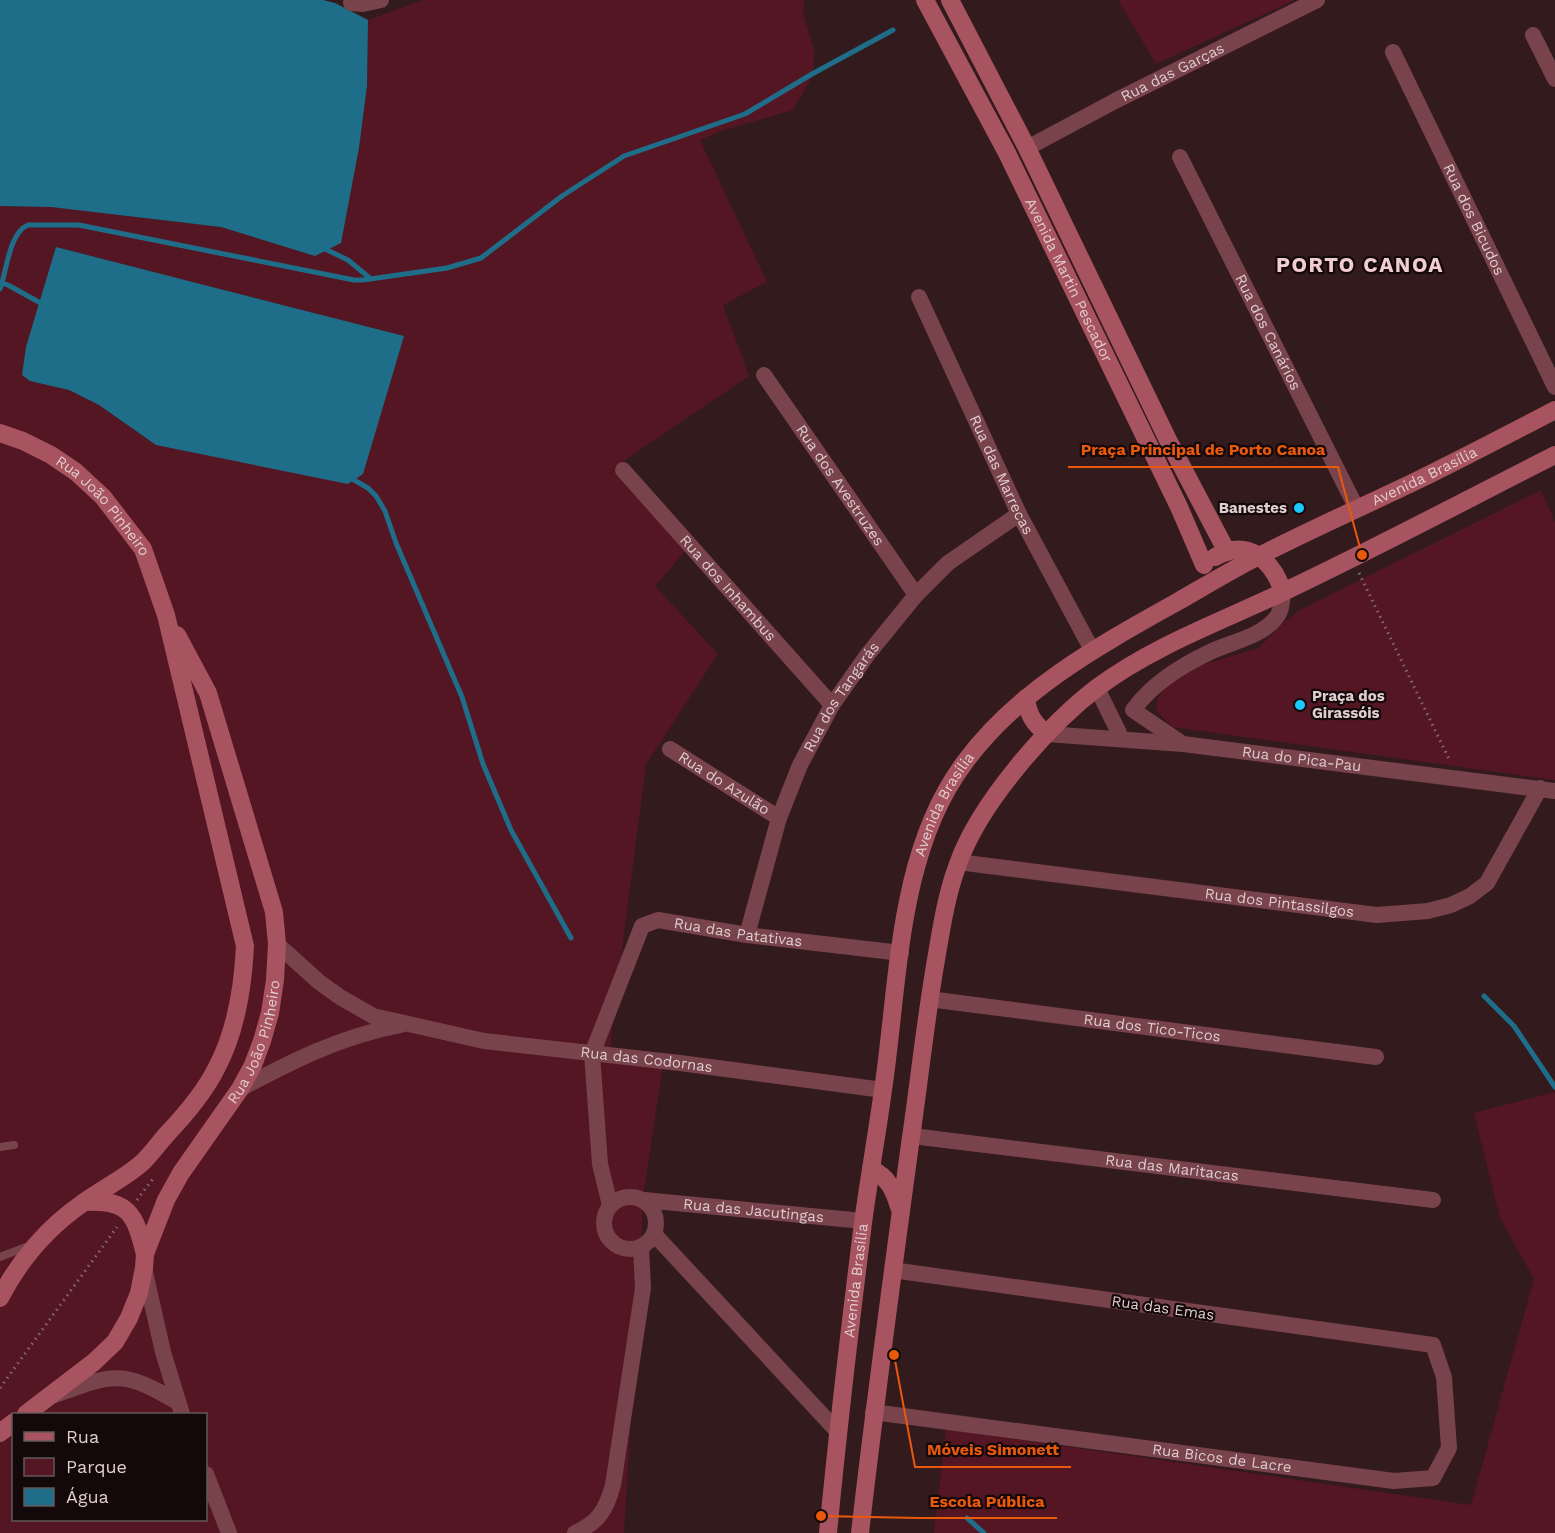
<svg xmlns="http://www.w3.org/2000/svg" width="1555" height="1533" font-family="'Work Sans',sans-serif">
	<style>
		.green { fill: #551624; fill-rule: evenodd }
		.water { fill: #1f6e89 }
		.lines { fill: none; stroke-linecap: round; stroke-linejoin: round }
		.stream { stroke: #1f6e89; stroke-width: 5 }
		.path { stroke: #806b6d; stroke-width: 3; stroke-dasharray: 1.5 4.5; stroke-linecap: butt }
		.lane { stroke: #78434a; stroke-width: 8 }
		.street { stroke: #78434a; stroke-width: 16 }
		.secondary { stroke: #a85360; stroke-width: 18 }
		.poi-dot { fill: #1bc9fc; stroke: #13080a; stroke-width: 2 }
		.labels { text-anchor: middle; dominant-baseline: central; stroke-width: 4.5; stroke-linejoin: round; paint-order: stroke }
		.street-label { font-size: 15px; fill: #dfcdcf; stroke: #13080a }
		.poi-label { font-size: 15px; font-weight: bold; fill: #dfcdcf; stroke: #13080a; text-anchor: end }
		.district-label { font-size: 21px; font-weight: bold; letter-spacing: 1.5px; fill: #f2cdd0; stroke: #13080a }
		.leader { fill: none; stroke: #e8590c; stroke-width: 2 }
		.callout-dot { fill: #e8590c; stroke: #13080a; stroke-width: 2 }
		.callout-label { font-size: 16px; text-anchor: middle; font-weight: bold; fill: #e8590c; stroke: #13080a; stroke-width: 4.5; stroke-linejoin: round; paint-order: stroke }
	</style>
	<rect width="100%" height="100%" fill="#331a1d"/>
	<!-- green -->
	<path class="green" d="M423 0H804L803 14 814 50 813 75 793 110 721 131 700 140 767 282 723 305 749 376 613 468 686 550 655 586 718 654 646 764 613 1019 610 1049 664 1058 644 1191 624 1533H0V206L51 207 221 227 315 256 341 243 359 148 367 86 368 20ZM56 247 404 336V337L156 445 99 405 69 390 30 381ZM14 1414H206V1520H14Z
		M1118 0H1295L1156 64Z
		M1541 490 1555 522V780L1172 727 1156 710 1158 698 1167 685 1182 673 1208 663 1259 648 1276 629 1300 610Z
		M1555 1092V1533H934L946 1429 1471 1505 1534 1279 1500 1218 1474 1113Z"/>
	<!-- water -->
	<path class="water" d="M0 0H323L335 3 368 20 367 86 359 148 341 243 315 256 221 227 51 207 0 206Z
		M56 247 404 336 363 474 348 484 156 445 99 405 69 390 30 381 22 375 26 347Z"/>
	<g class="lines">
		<!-- stream -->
		<path class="stream" d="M323 248 348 260 371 279
			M2 283 8 285 46 306
			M0 289C7 270 9 233 28 225H79L354 280H363L447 268 481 258 562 196 624 156 745 114 812 74 893 30
			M349 477 368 488 376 496 385 511 396 543 462 697 483 764 511 830 571 938
			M1484 996 1514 1026 1555 1087
			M967 1518 984 1533"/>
		<!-- path -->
		<path class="path" d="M1359 573 1450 761
			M137 1200 155 1176
			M0 1388 117 1227"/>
		<!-- lane -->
		<path class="lane" d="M0 1147 14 1145
			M0 1257 31 1245"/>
		<!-- street -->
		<g class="street">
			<path d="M351 3 363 4 381 0"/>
			<path d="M1533 35 1555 79"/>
			<path id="s1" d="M1393 52 1555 387"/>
			<path id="s2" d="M1027 148 1115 101 1317 0"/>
			<path id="s3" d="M1180 157 1357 509"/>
			<path id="s4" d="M919 297 1019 514 1092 650"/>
			<path id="s5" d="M764 375 916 595"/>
			<path id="s6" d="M623 470 832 705"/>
			<path d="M1097 688 1119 733"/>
			<path id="s7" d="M1047 734 1183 744 1555 791"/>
			<path d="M1180 742 1133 710C1153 683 1181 666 1210 652 1231 642 1261 637 1276 618 1282 611 1282 601 1283 592"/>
			<path id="s8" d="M670 749 779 818"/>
			<path id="s9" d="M958 862 1377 915 1428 911 1451 905 1470 896 1487 883 1540 788"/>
			<path id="s10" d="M747 935 779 818 800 765 832 705 868 654 916 595 948 563 1019 514"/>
			<path id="s11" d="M277 944 319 982 340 997 373 1016 484 1041 680 1063 883 1090"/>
			<path id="s12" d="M929 999 1376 1057"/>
			<path d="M240 1089C292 1061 342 1036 401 1025"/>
			<path id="s13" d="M912 1136 1433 1200"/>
			<circle cx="630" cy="1223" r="26"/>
			<path id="s14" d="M644 1200 863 1221"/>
			<path id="s15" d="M610 1205 600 1164 592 1054 642 926 658 920 747 935 901 953"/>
			<path d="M654 1234 838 1432"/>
			<path d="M144 1268 163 1352 182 1414"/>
			<path d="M55 1395C113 1374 122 1369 177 1402"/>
			<path id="s16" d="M873 1412 1394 1481 1433 1478 1449 1448 1444 1377 1433 1345 892 1270"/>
			<path d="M206 1474 229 1533"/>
			<path d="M575 1533C599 1522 606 1510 613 1485L643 1288 641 1247"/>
		</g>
		<!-- secondary -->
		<g class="secondary">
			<path id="s17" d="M925 0 1007 153 1179 507 1204 565"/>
			<path d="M950 0 1027 148 1168 440 1227 552"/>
			<path id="s18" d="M0 433 23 441 51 455 76 472 103 497 143 549 166 615 245 946C243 987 236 1032 216 1069 204 1093 185 1115 167 1134 159 1143 152 1153 143 1162 125 1178 102 1189 83 1203 48 1227 19 1261 0 1298"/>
			<path d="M1215 557C1248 537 1273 561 1283 592"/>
			<path d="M1026 698C1028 715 1034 724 1047 734"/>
			<path d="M871 1169C888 1177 894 1190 899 1207"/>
			<path d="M84 1202C130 1199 135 1215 145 1254"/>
			<path id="s19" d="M26 1414 94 1362 115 1342 129 1318 139 1293 144 1268 145 1254 166 1200 181 1173 240 1089 253 1065 262 1041 270 1013 275 980 277 944 274 912 208 693 177 635"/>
			<path d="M0 1433 14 1422"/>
			<path id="s20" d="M828 1533C838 1429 850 1326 863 1223 869 1178 877 1134 883 1090 899 983 897 852 965 762 1019 689 1100 645 1177 602 1205 586 1233 569 1261 555 1312 529 1364 506 1416 481 1463 458 1509 434 1555 410"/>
			<path d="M860 1533C875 1401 893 1269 911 1137 920 1076 926 1015 937 954 942 924 947 893 958 864 979 804 1048 725 1098 687 1153 646 1220 622 1281 593 1374 549 1464 501 1555 455"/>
		</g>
	</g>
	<!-- markers -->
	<g class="poi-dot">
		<circle cx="1299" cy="508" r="6"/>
		<circle cx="1300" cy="705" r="6"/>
	</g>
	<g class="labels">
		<!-- street labels -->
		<g class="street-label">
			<text stroke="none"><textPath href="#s2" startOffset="164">Rua das Garças</textPath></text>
			<text stroke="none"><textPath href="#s1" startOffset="186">Rua dos Bicudos</textPath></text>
			<text stroke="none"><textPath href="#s17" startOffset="315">Avenida Martin Pescador</textPath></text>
			<text stroke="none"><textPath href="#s3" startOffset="196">Rua dos Canários</textPath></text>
			<text stroke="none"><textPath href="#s4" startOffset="196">Rua das Marrecas</textPath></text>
			<text stroke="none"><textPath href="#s20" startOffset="1334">Avenida Brasília</textPath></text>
			<text stroke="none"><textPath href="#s5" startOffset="134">Rua dos Avestruzes</textPath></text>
			<text stroke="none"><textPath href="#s18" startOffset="129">Rua João Pinheiro</textPath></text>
			<text stroke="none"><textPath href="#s6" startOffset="158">Rua dos Inhambus</textPath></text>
			<text stroke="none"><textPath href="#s10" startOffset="258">Rua dos Tangarás</textPath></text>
			<text stroke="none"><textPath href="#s7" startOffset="256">Rua do Pica-Pau</textPath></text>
			<text stroke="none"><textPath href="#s8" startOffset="64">Rua do Azulão</textPath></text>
			<text stroke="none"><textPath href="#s20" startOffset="741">Avenida Brasília</textPath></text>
			<text stroke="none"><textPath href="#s9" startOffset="324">Rua dos Pintassilgos</textPath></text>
			<text stroke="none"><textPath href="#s15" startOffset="388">Rua das Patativas</textPath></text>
			<text stroke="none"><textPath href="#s12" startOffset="225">Rua dos Tico-Ticos</textPath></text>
			<text stroke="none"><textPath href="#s19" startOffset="450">Rua João Pinheiro</textPath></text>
			<text stroke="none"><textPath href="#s11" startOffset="398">Rua das Codornas</textPath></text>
			<text stroke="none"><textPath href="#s13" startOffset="262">Rua das Maritacas</textPath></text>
			<text stroke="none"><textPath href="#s14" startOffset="110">Rua das Jacutingas</textPath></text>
			<text stroke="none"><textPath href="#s20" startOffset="254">Avenida Brasília</textPath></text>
			<text transform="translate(1163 1308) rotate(8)">Rua das Emas</text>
			<text stroke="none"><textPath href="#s16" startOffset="352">Rua Bicos de Lacre</textPath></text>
		</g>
		<!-- poi labels -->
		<g class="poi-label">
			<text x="1287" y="508">Banestes</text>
			<text x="1312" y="696" text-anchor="start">Praça dos<tspan x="1312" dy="17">Girassóis</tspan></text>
		</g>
		<!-- district labels -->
		<g class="district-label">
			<text x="1360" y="264">PORTO CANOA</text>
		</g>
	</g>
	<!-- callouts -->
	<path class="leader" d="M1362 555L1338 467H1068M894 1355L915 1467H1071M821 1516L918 1518H1057"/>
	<g class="callout-dot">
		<circle cx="1362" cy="555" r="6"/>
		<circle cx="894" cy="1355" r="6"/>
		<circle cx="821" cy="1516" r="6"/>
	</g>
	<g class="callout-label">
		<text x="1203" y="455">Praça Principal de Porto Canoa</text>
		<text x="993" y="1455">Móveis Simonett</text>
		<text x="987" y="1507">Escola Pública</text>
	</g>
	<!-- legend -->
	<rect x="12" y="1413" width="195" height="108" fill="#13080a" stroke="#655759" stroke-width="1.5"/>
	<rect x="24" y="1432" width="30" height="9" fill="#a85360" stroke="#655759" stroke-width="1.5"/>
	<text x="66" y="1443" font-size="18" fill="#dfcdcf">Rua</text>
	<rect x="24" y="1458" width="30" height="18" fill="#551624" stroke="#655759" stroke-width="1.5"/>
	<text x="66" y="1473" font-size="18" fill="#dfcdcf">Parque</text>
	<rect x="24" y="1488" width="30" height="18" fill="#1f6e89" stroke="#655759" stroke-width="1.5"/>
	<text x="66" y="1503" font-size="18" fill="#dfcdcf">Água</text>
</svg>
